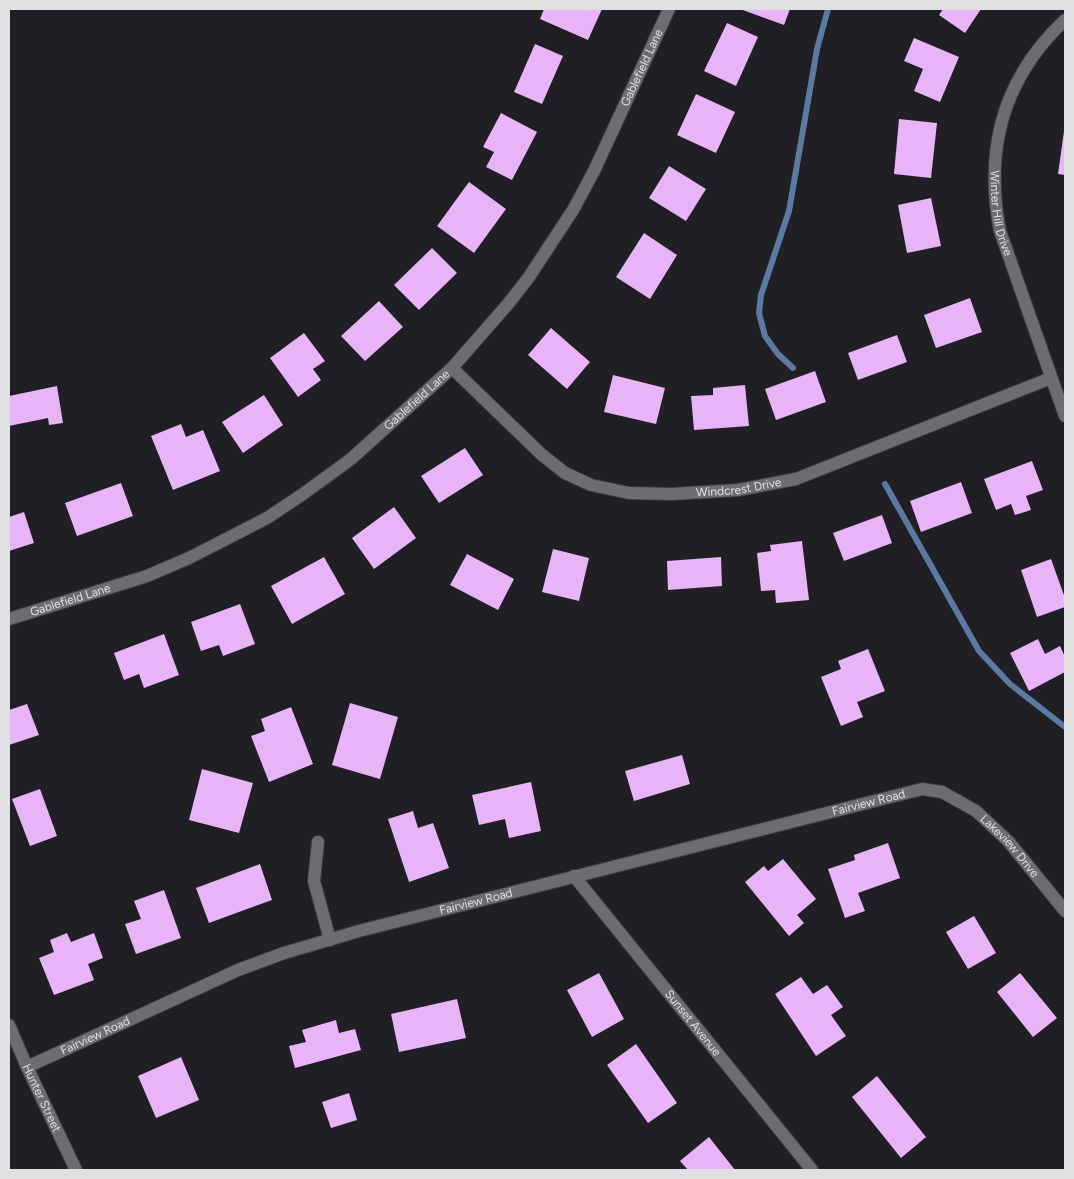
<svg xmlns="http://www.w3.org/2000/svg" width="1074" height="1179" font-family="Figtree,sans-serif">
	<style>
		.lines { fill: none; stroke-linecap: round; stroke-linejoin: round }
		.stream { stroke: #5c79a2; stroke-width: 6 }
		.building { fill: #e8b4f7 }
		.minor-casing { stroke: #3d3d40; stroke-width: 14 }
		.tertiary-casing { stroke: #3d3d40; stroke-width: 14 }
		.minor { stroke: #6c6c71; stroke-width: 12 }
		.tertiary { stroke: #6c6c71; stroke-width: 12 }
		.labels { text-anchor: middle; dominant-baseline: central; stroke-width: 5; stroke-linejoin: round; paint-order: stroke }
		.street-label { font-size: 12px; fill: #e0e0e3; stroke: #16161a }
	</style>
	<rect width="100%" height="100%" fill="#1f1f24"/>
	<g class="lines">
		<!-- stream -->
		<path class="stream" d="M793 368 778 354 765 336 759 313 761 295 789 211 817 49 828 9
			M885 484 979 651 1010 684 1065 727"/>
	</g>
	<!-- building -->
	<path class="building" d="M544 9H602L588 40 540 19Z
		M740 9H790L784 25Z
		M943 9H981L965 33 939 15Z
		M727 23 758 37 736 86 704 71Z
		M914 38 959 57 940 102 914 91 923 69 904 61Z
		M535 44 563 56 542 104 514 92Z
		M696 94 735 112 716 153 677 135Z
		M501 113 537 132 512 180 486 167 494 152 483 147Z
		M899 119 937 123 931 178 894 174Z
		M1064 131H1065V175L1058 174Z
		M669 166 706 189 686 221 649 198Z
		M469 182 506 209 474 253 437 226Z
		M931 198 941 246 907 253 898 205Z
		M644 233 677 255 650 299 616 277Z
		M432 248 457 273 419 310 394 285Z
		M970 298 982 332 936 348 924 315Z
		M379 301 403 327 365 361 341 336Z
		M551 328 590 362 567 389 528 355Z
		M304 333 325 361 313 369 321 380 298 397 270 358Z
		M897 335 907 362 858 380 848 353Z
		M815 371 826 402 776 420 765 389Z
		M613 375 665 388 656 424 604 412Z
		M745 385 749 426 694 430 691 396 713 395V388Z
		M57 386 63 423 49 425 48 418 9 426V396Z
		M264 395 283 425 243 453 222 422Z
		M181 424 186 437 203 430 220 471 173 490 151 436Z
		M465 448 483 475 439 503 421 476Z
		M1032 461 1043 490 1026 496 1031 510 1015 515 1011 504 996 510 984 479Z
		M961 482 972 513 921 532 910 501Z
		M121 483 133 516 77 536 65 503Z
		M394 507 416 538 374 569 352 538Z
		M24 512 34 543 9 551V517Z
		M882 515 892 543 844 561 833 533Z
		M802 541 809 600 776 603 775 590 761 591 757 553 771 551 770 545Z
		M553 549 589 558 579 601 542 592Z
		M467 554 514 579 498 610 450 585Z
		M324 557 345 594 292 624 271 586Z
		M721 557 722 586 668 590 667 561Z
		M1051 559 1065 598V607L1037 617 1021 570Z
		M240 604 255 644 223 656 219 645 201 651 191 622Z
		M164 634 179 675 144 688 139 674 124 680 114 653Z
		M1038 639 1045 654 1060 646 1065 657V672L1029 691 1010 653Z
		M868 649 885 691 857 702 863 717 841 726 821 677 841 669 838 661Z
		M350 703 398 717 380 779 332 765Z
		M27 704 39 735 9 745V710Z
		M291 707 313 764 269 782 251 736 265 731 261 719Z
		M682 755 690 784 634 801 625 771Z
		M202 769 253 783 239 833 189 820Z
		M531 782 541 831 509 838 505 819 479 825 472 795Z
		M40 789 57 836 30 846 12 799Z
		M413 811 418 828 433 823 449 868 409 882 388 819Z
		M888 843 900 878 858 893 865 911 845 918 828 869 855 860 854 855Z
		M783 859 816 899 797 915 804 923 789 936 745 882 764 866 768 871Z
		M260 864 272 900 209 923 196 888Z
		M164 890 181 938 136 954 125 924 141 919 134 901Z
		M974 916 996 953 968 969 946 932Z
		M67 933 71 942 94 933 103 958 88 964 94 980 54 995 39 958 54 952 50 940Z
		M599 973 624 1019 592 1037 567 990Z
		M1020 973 1057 1018 1033 1037 997 992Z
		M801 977 813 994 827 985 843 1007 831 1015 846 1036 816 1056 775 994Z
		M457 999 466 1038 399 1052 391 1014Z
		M336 1020 339 1033 355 1029 361 1050 295 1068 289 1046 306 1042 302 1030Z
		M636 1044 677 1103 648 1123 607 1065Z
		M181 1057 199 1100 156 1118 138 1076Z
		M877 1076 926 1137 901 1158 852 1097Z
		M349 1093 357 1120 331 1128 322 1102Z
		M709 1137 735 1170H688L680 1161Z"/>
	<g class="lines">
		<!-- minor casing -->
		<g class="minor-casing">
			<g id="minor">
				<path id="s1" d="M1065 20C1003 78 984 149 1000 231L1065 416"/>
				<path id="s2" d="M452 368 541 454 565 473 591 485 629 493 672 494 738 490 796 479 1051 378"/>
				<path id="s3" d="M9 619 147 576 189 558 267 518 303 494 351 459 452 368 508 304 529 277 573 210 594 171 669 9"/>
				<path d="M318 842 314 881 330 940"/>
				<path id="s4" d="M574 876 812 1170"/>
				<path id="s5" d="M27 1067 238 970 284 953 359 931 922 789 942 792 976 811 1009 842 1065 911"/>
			</g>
		</g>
		<!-- tertiary casing -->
		<g class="tertiary-casing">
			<g id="tertiary">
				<path id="s6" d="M9 1025 27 1067 76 1170"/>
			</g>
		</g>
		<!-- minor -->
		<use href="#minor" class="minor"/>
		<!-- tertiary -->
		<use href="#tertiary" class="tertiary"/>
	</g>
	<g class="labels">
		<!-- street labels -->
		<g class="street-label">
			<text stroke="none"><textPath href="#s3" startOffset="874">Gablefield Lane</textPath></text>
			<text stroke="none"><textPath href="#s1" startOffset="214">Winter Hill Drive</textPath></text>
			<text stroke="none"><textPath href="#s3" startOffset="469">Gablefield Lane</textPath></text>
			<text stroke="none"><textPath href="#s2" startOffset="332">Windcrest Drive</textPath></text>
			<text stroke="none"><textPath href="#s3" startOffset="64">Gablefield Lane</textPath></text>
			<text stroke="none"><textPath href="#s5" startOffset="885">Fairview Road</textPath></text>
			<text stroke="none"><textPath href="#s5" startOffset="1048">Lakeview Drive</textPath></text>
			<text stroke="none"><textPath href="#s5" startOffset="480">Fairview Road</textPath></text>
			<text stroke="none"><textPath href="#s4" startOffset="189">Sunset Avenue</textPath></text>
			<text stroke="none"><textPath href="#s5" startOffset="75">Fairview Road</textPath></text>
			<text stroke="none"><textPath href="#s6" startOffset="80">Hunter Street</textPath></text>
		</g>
	</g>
	<!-- border -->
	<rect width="1074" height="1179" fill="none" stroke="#e0e0e3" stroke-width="20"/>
</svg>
